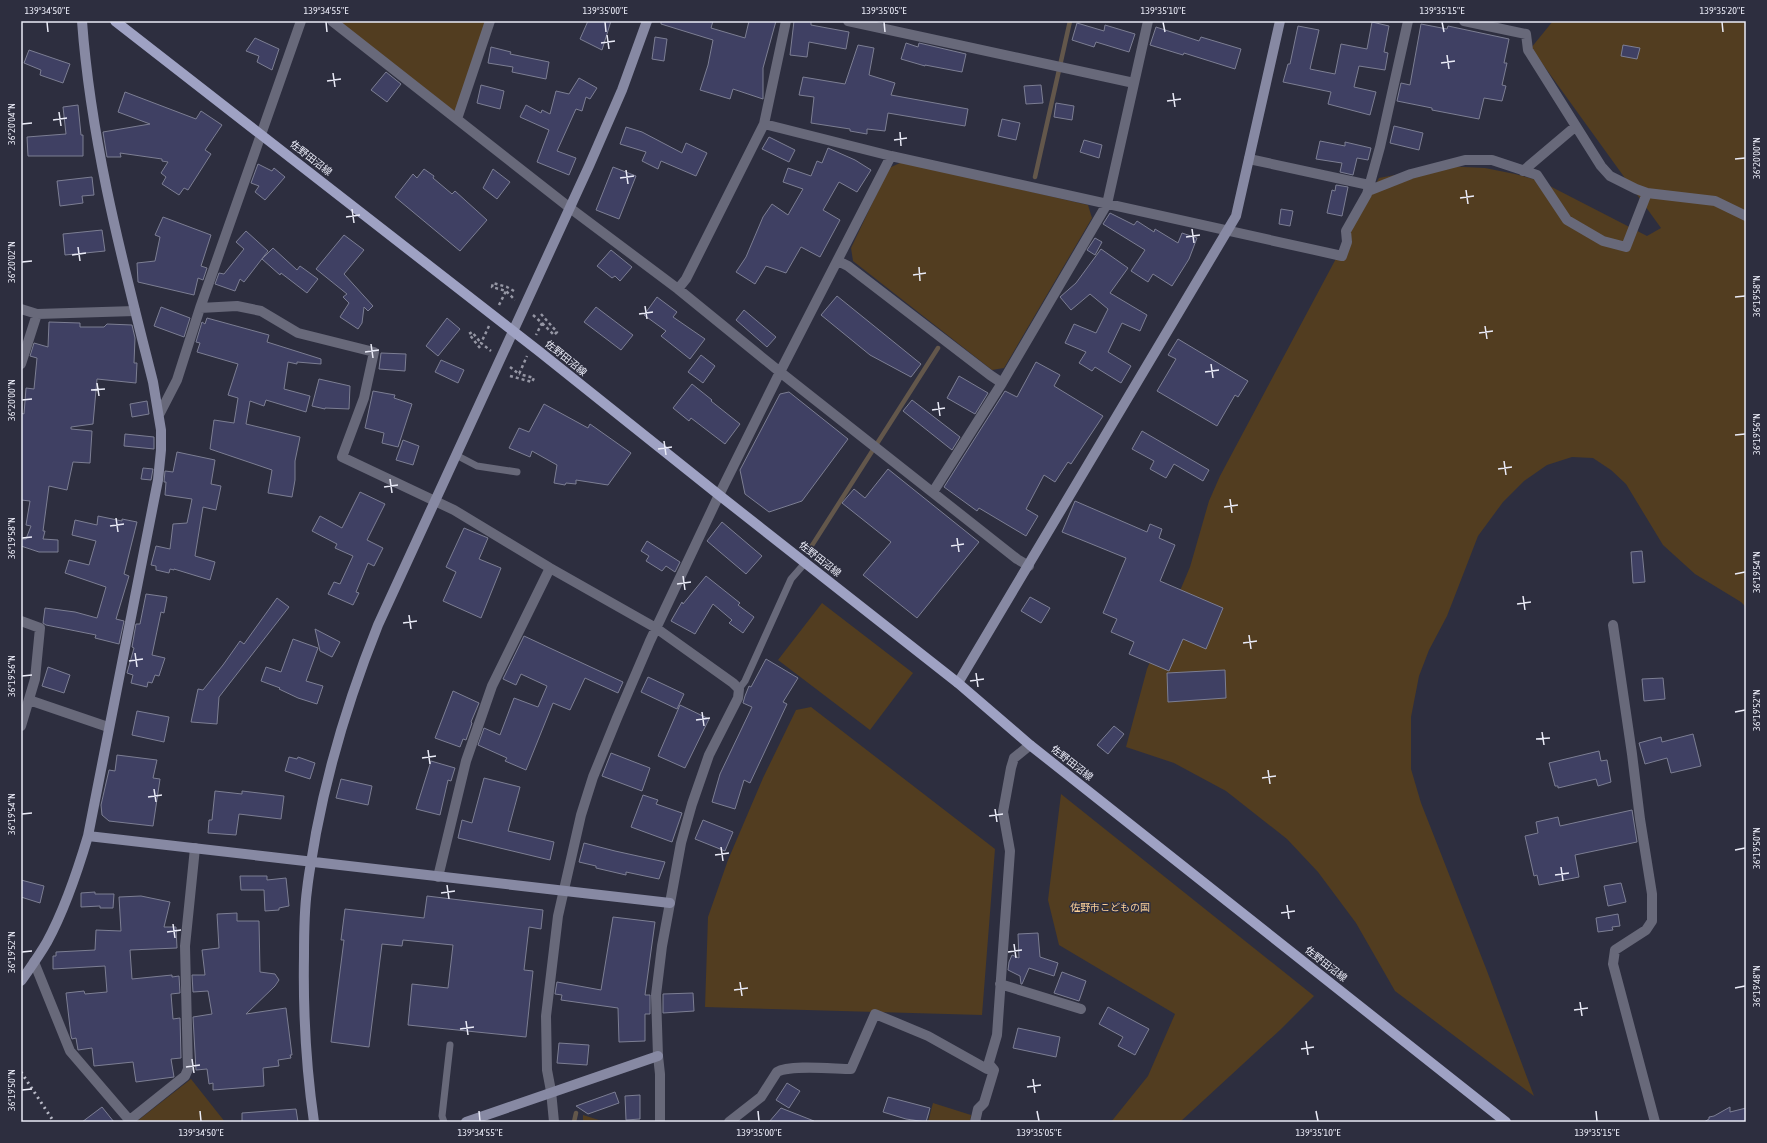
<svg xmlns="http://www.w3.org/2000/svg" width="1767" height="1143" font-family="'Asap Condensed','Noto Sans JP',sans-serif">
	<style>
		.green { fill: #523d20 }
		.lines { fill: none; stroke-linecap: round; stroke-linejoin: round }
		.stream { stroke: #63574b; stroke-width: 4.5 }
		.building { fill: #3f4063; stroke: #7c7e93 }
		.path { stroke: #9596a4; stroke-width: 2.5; stroke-dasharray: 3 3; stroke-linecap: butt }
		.lane { stroke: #68697a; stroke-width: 7 }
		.street { stroke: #68697a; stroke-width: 10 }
		.secondary { stroke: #8789a3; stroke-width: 10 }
		.primary { stroke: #9fa2c4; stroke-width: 10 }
		.rail { stroke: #b8b9c6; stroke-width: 3; stroke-dasharray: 2 4; stroke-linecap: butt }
		.ticks { fill: none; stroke: #eaebf7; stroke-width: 1.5 }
		.labels { text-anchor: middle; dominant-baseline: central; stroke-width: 3; stroke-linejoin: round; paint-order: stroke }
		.street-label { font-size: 10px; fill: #eaebf7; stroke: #2d2e3f }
		.park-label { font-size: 10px; fill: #fed299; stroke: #2d2e3f }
		.neatline { fill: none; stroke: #eaebf7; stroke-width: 1.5 }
		.ticks-label { font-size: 10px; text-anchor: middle; fill: #eaebf7 }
	</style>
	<rect width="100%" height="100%" fill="#2d2e3f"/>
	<!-- green -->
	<path class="green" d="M332 21H490L457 119Z
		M1553 21H1746V607L1741 602 1695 574 1663 545 1626 484 1611 470 1593 458 1572 457 1547 465 1524 481 1503 502 1478 536 1447 616 1429 650 1419 676 1411 717V769L1421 803 1487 971 1534 1096 1395 991 1356 923 1318 872 1287 839 1226 791 1174 763 1126 747 1147 669 1190 567 1209 501 1220 476 1379 178 1443 166 1485 168 1515 174 1540 181 1647 236 1661 228 1531 48Z
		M902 162 1088 205 1092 218 1004 368 992 370 853 261 851 248 889 168Z
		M822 603 913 673 870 730 778 660Z
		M811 707 995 849 982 1015 705 1007 708 917 728 860 763 778 796 710Z
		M1061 794 1314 996 1280 1030 1180 1122H1111L1148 1076 1175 1014 1059 945 1048 900Z
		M191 1079 225 1122H136Z
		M933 1103 971 1115 970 1122H928Z
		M583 1115 605 1122H583Z"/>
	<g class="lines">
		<!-- stream -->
		<path class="stream" d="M1035 177 1070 21
			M811 547 938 348
			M574 1122 576 1113"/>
	</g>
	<!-- building -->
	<path class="building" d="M588 21H611L602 50 580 39Z
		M661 21H713L711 28 745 38 749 21H776L763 68V99L733 89 730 99 700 90 708 65 713 40 661 24Z
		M794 21H811V25L849 32 846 49 809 42 807 57 790 55Z
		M1372 22 1389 26 1384 52 1388 53 1385 70 1359 66 1354 87 1376 92 1370 115 1328 104 1331 92 1283 82 1288 64H1290L1298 26 1319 30 1310 69 1335 74 1341 44 1367 49Z
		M1077 23 1104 31 1105 25 1135 34 1129 52 1096 42 1094 47 1072 40Z
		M1421 24 1447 29 1448 26 1509 39 1504 63H1507L1502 85 1506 86 1502 101 1484 98 1479 119 1432 110V108L1397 101 1401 83 1410 85Z
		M1156 27 1199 41 1201 37 1241 49 1235 69 1184 53 1183 55 1150 45Z
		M655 37 667 39 664 61 652 59Z
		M255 38 279 49 272 70 257 62 259 56 246 51Z
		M906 43 918 47 919 43 966 54 962 72 925 65V66L901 59Z
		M858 45 874 48 869 75 895 83 891 95 968 109 965 126 888 113 885 131 867 129V134L850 131V129L811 123 814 97 799 95 803 77 845 84Z
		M1623 45 1640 48 1637 59 1621 56Z
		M491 47 511 52 510 54 549 62 546 79 512 72 513 67 488 63Z
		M29 50 70 64 63 83 40 75 41 70 24 63Z
		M386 72 401 84 387 102 371 90Z
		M579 78 597 88 590 99 586 97 582 111 576 109 557 151 576 158 569 175 537 162 549 130 520 117 526 105 541 113 542 110 550 114 556 91 569 94Z
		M481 85 504 91 500 109 477 103Z
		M1041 85 1043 103 1026 104 1024 86Z
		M125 92 196 119 201 111 222 125 205 150 211 154 188 190 184 188 179 195 162 184 166 177 161 173 168 162 162 161V159L120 153 121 157H107L103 132 150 124 118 112Z
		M1056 103 1074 106 1072 120 1054 117Z
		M78 105 81 135H83V156H28L27 137 66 134 63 107Z
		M1002 119 1020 123 1016 140 998 136Z
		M1394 126 1423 133 1419 150 1390 143Z
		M626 127 642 132 682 153 686 143 707 153 696 176 661 161 658 169 642 161 646 152 620 144Z
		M769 137 795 150 789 162 762 149Z
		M1084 140 1102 145 1099 158 1080 152Z
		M1320 141 1345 146V142L1371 148 1368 160 1357 158 1353 175 1340 172 1342 163 1316 159Z
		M828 148 855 160 871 170 857 192 839 182 823 210 840 220 820 257 801 247 786 273 766 266 755 284 736 272 746 257 763 217 772 204 788 215 803 189 783 182 788 168 811 176 817 161 822 163Z
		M258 164 272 171 274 168 285 177 265 200 255 192 259 186 251 183Z
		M613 167 636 176 619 219 596 210Z
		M424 169 434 176 433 178 452 194 455 191 487 220 460 251 395 197 413 174 417 178Z
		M493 169 510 182 497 199 483 188Z
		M92 177 94 195 82 196 83 203 60 206 57 181Z
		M1336 185 1348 187 1342 216 1327 213 1332 190 1335 191Z
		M1281 209 1293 211 1290 226 1279 224Z
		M1110 213 1134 225 1137 221 1154 232 1155 229 1178 243 1182 233 1197 238 1189 259 1172 286 1153 274 1148 282 1131 271 1145 250 1103 224Z
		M163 217 211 235 201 266 207 268 203 280 198 278 194 295 138 282 137 263 155 261 160 237 155 235Z
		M102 230 105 251 65 255 63 234Z
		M246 231 268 251 244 282 240 279 235 291 215 284 219 273 224 274 244 249 236 242Z
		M344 235 364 250 344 274 373 306 368 311 364 307 362 323 358 329 340 317 349 303 343 297 347 294 316 269Z
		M1095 238 1102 242 1095 255 1087 250Z
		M273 248 297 270 300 266 318 279 307 293 281 273 280 275 262 259Z
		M1101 249 1128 268 1110 293 1147 315 1140 331 1122 323 1108 352 1131 366 1121 383 1095 367 1092 371 1079 363 1086 352 1065 343 1074 324 1096 333 1108 309 1090 294 1071 310 1060 297 1076 283Z
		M611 250 632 267 620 281 615 276 612 278 597 266Z
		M837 296 921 364 911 377 870 355 821 315Z
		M657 297 677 312 673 317 705 339 690 359 661 336 666 331 644 315Z
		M161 307 190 318 184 337 154 326Z
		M596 307 633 335 621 350 584 322Z
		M744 310 776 337 767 347 736 320Z
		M207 318 269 335 267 342 321 359V364L297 362V364L288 362 284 389 310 396 306 412 266 400 264 406 250 401 246 424 300 437 295 461V480L292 497 268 493 272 470 210 449 214 420 234 423 238 398 228 395 238 364 197 352 200 343 196 342 202 322 205 324Z
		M447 318 460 329 438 356 426 346Z
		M49 322 80 323V327H104L107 324 132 325 135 338 134 363H137L136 383 97 379 93 424 71 427V429L92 431 90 463 73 462 67 490 49 486 43 531H45L43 539 58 540V552H39L21 546V539H26L31 526 26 525 30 501 21 500V413L24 414 26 388 34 389 37 358 30 356 34 343 48 347Z
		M1178 339 1248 381 1238 397 1235 395 1217 426 1157 391 1176 359 1168 355Z
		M381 353 406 354 405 371 379 369Z
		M701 355 715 366 703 383 688 372Z
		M441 360 464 370 458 383 435 372Z
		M1036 362 1060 375 1054 386 1103 416 1071 464 1068 462 1055 482 1044 475 1026 509 1038 516 1026 536 979 508 977 511 944 487 1005 391 1017 397Z
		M959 376 988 393 975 414 947 398Z
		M319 379 350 386 349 409 325 408V409L312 406Z
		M692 384 712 400 711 401 740 424 725 444 691 418 689 421 673 408Z
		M373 391 395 395 394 398 412 404 398 447 382 443 384 433 365 428Z
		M789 392 848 439 802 501 769 512 745 494 740 470 780 394Z
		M912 400 960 437 952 450 903 411Z
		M147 401 149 414 132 417 130 404Z
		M544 404 588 428 590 424 631 453 608 485 576 480V484L566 483 565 485 554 483 557 465 532 451 530 457 509 448 519 428 529 432Z
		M1142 431 1209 470 1203 481 1174 464 1166 478 1150 469 1154 461 1132 449Z
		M125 434 154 437V449L124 446Z
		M403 440 419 446 413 465 396 460Z
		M177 452 215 460 211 484 221 486 216 510 203 507 195 556 215 562 210 580 174 569V570L170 569 169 573 156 570V566L151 565 156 546 170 549 173 524 187 523 192 499 165 495 166 482H164L165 471 173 472Z
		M143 468 153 469 151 480 141 479Z
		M888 469 979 542 917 618 863 575 891 542 842 503 854 489 865 498Z
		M360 492 385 504 367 540 383 548 374 566 368 563 356 592 359 593 353 605 328 594 334 582 340 584 353 556 335 548 337 544 312 531 320 516 342 528Z
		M1075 501 1147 532 1150 524 1162 529 1159 538 1175 545 1160 581 1223 608 1206 649 1183 639 1169 671 1129 654 1134 642 1111 632 1117 619 1103 613 1126 558 1062 532Z
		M98 516 122 521V519L137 522 124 574 129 576 116 619 124 621 119 644 95 638 96 635 46 625 43 623 45 608 75 612 97 618 106 587 65 573 69 560 89 565 96 541 72 535 75 520 97 525Z
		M722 522 762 556 746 574 707 541Z
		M464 528 488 538 479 559 501 568 481 618 443 601 456 572 446 567Z
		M647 541 680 562 675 572 666 566 662 571 646 561 649 556 641 551Z
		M1642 551 1645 582 1633 583 1631 552Z
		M706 576 740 603 738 605 754 617 743 633 729 623 732 620 713 604 695 634 671 621 682 602 683 604Z
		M146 594 167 597 164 613 161 612 152 655 165 658 159 676 155 675 152 683 148 682 147 687 131 683 133 675 127 673 134 648 132 647 136 624H140Z
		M1030 597 1050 608 1041 623 1021 611Z
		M277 598 289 607 219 697 217 724 191 722 198 689 203 690 223 665 240 641 244 644Z
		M315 629 340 642 332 657 320 651Z
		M524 636 623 682 618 693 585 678 570 710 553 703 526 770 505 761 507 758 478 745 484 728 500 735 514 698 538 707 547 686 521 674 516 685 503 679Z
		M293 639 318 648 306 681 323 686 317 704 298 698 279 689 280 688 261 681 266 667 281 672Z
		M766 659 798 678 783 702 787 704 750 783 744 780 735 809 712 802 720 774 752 707 743 703 745 696 749 686 751 687Z
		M48 667 70 675 64 693 42 686Z
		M1225 670 1226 698 1168 702 1167 673Z
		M648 677 684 694 677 709 641 692Z
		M1663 678 1665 699 1644 701 1642 679Z
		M453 691 479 703 471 722 472 723 466 740 463 739 460 747 435 738Z
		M680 705 709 719 685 768 658 756Z
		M137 711 169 717 164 742 132 735Z
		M1114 726 1124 734 1108 754 1097 745Z
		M1693 734 1701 766 1671 773 1667 758 1645 764 1639 743 1661 737 1662 742Z
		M1599 751 1601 761 1607 760 1611 782 1598 786 1596 779 1558 788V786H1555L1549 763Z
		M611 753 650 768 642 791 602 776Z
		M117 755 157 760 153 778 160 779 153 826 109 821 102 815 101 805 109 770 115 771Z
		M289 757 297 759 298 757 315 763 310 779 285 771Z
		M431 761 455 768 451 781 448 780 440 815 416 809Z
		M484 778 520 787 508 831 554 842 550 860 458 838 462 820 472 823Z
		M341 779 372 786 368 805 336 798Z
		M215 791 242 794V791L284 796 281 819 239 814 236 835 208 833 209 820H212Z
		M643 795 658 800 656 804 682 813 672 842 631 827Z
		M1632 810 1637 842 1575 855 1579 877 1539 885 1537 875 1534 876 1525 836 1538 833 1536 822 1558 817 1560 826Z
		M703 820 733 832 725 851 695 839Z
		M584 843 615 851 665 862 659 879 626 872V875L596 868V866L579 862Z
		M240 876H267V880L286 878 289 906 279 908V910L265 911 264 890H241Z
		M21 880 44 886 40 903 21 897Z
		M1621 883 1626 902 1608 906 1604 886Z
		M95 892V894H114L113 908H100V906L81 907V893Z
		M141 896 170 902 164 927H176L177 948 130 950 132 979 172 975V977L179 976 180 993 171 994 173 1019 180 1018 181 1058 171 1059 174 1077 136 1082 133 1062 94 1066 92 1048 78 1050 76 1038 72 1039 71 1036 66 993 84 991 85 994 107 992 105 966 53 969V956H56V952L95 950 96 930 121 931 119 897Z
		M427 896 543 910 541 929 529 927 524 970 533 971 526 1037 408 1025 412 984 448 988 453 945 403 940 402 946 382 944 369 1047 331 1042 344 940H341L345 909 424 918Z
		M237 913V921H259L260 972 275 974 279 980 275 986 246 1014 286 1008 292 1055H290L291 1058 278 1060 279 1066 263 1068 264 1086 213 1090V1083L209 1084 207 1069 196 1070 193 1017 212 1014 208 991 193 992 192 975H205L202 950 219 948 217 914Z
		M1618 914 1620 926 1612 927 1613 930 1598 932 1596 918Z
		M613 917 655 922 645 995H650V1014H645V1041L619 1042 618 1008 561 1000 562 995 555 994 557 982 601 990Z
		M1038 933 1040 957 1058 963 1054 976 1029 968 1022 984H1021L1020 976 1008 970 1009 962 1012 955 1019 958 1018 934Z
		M1062 972 1086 981 1079 1001 1054 993Z
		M693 993 694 1011 663 1013V994Z
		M1108 1007 1149 1029 1135 1055 1118 1046 1123 1037 1099 1024Z
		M1018 1028 1060 1037 1056 1057 1013 1048Z
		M559 1043 589 1045 587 1065 557 1063Z
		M787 1083 800 1091 789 1108 776 1100Z
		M615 1092 619 1103 588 1114 576 1106Z
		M640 1095V1119L626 1120 625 1096Z
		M888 1097 930 1108 926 1122 906 1119 883 1112Z
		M102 1107 114 1122H82Z
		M1730 1107V1112L1746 1108V1122H1704L1709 1119V1117L1714 1116Z
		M781 1108 814 1121V1122H769Z
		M296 1109 298 1122H242V1113Z"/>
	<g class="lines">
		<!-- path -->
		<path class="path" d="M514 291 507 287 493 283 492 287 506 291 515 300
			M499 305 506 291
			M541 314 557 332 554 335 542 323
			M533 315 542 323 536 335
			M489 326 481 343 491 351
			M480 348 469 334 472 332 481 343
			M510 367 519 374 527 356
			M510 376 532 382 534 378 519 374"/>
		<!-- lane -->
		<path class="lane" d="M456 455 477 466 517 472
			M739 689 745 681 791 579 805 563
			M444 1122 442 1116 450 1045"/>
		<!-- street -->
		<path class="street" d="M332 21 570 208 678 289 780 372 1017 559 1029 566
			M848 21 1134 83
			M1464 21 1526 34 1528 50 1601 166 1610 176 1636 189 1647 193 1715 201 1746 216
			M457 119 490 21
			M764 124 891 156 1342 256 1347 242 1346 231 1367 194 1380 147 1408 21
			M1249 159 1369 185
			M1523 171 1576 126
			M1368 191 1411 174 1465 160H1492L1537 175 1567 220 1603 241 1626 247 1647 193
			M838 261 848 266 990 375 1002 383
			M678 289 686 279 764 124 786 21
			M200 308 237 306 261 311 298 333 374 352 364 398 342 457 454 510 550 568 656 628 733 683 739 689 738 698 709 755 692 804 681 843 670 903 662 946 656 995 658 1056 660 1074V1122
			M21 309 37 314 135 311
			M21 364 37 314
			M160 413 177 380 200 308 301 21
			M933 492 1002 383 1107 204 1148 21
			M21 621 40 628 35 679 21 726
			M1613 625 1632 754 1640 819 1652 894V921L1646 930 1615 950 1613 964 1655 1122
			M29 700 108 727
			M438 877 466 761 492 686 550 568
			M34 962 70 1051 131 1122
			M1000 984 1081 1009
			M130 1120 185 1076 188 1069 185 946 195 848
			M554 1122 551 1091 547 1070 546 1016 558 916 581 815 593 777 617 718 650 641 719 495 780 372 891 156
			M729 1122 761 1097 777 1072C790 1064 835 1069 851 1069L875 1014 928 1036 987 1069 997 1035 1010 851 1003 812 1011 768 1014 758 1030 745
			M975 1122 978 1109 984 1103 994 1070 989 1064"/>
		<!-- secondary -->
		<path class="secondary" d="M958 683 1236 216 1280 21
			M88 836 670 903
			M21 981C30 968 39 956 47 942 65 909 77 873 88 836L158 480 161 450V430L153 382C123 263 91 144 82 21
			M314 1122C306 1067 303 1012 304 956 304 934 304 912 307 890 309 871 313 852 316 833 330 759 350 695 378 625L589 166 622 90 647 21
			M466 1122 658 1056"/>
		<!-- primary -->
		<path class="primary" d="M115 21 540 352 719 495 958 683 1030 745 1506 1122"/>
		<!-- rail -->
		<path class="rail" d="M21 1072 54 1122"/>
	</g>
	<!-- ticks -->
	<path class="ticks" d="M47 22 48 32M326 22 327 32M605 22 606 32M884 22 885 32M1163 22 1165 32M1442 22 1444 32M1722 22 1723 32M607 35 609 49M601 43 615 41M1447 55 1449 69M1441 63 1455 61M333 73 335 87M327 81 341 79M1173 93 1175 107M1167 101 1181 99M59 112 61 126M53 120 67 118M22 124 32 123M900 132 901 146M894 140 907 138M1735 159 1745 158M626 170 628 184M620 178 634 176M1466 190 1468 204M1460 198 1474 196M352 209 354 223M346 217 360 215M1192 229 1194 243M1186 237 1200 235M78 247 80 261M72 255 86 253M22 262 32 261M919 267 920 281M913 275 926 273M1735 297 1745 296M645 306 647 319M639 314 653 312M1485 326 1487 339M1479 333 1493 331M371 344 373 358M365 352 379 350M1211 364 1213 378M1205 372 1219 370M97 383 99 396M91 390 105 389M22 400 32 399M938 402 940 416M932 410 945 408M1735 435 1745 434M664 441 666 455M658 449 672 447M1504 461 1506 475M1498 469 1512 467M390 479 392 493M384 487 398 485M1230 499 1232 513M1224 507 1238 505M116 518 118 532M110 526 124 524M22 538 32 537M957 538 959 552M951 546 964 544M1735 574 1745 572M683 576 685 590M677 584 691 582M1523 596 1525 610M1517 604 1531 602M409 615 411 629M403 623 417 621M1249 635 1251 649M1243 643 1257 641M135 653 137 667M129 661 143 659M976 673 978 687M22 676 32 675M970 681 984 679M702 712 704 726M1735 712 1745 710M696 720 710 718M1542 732 1544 745M1536 739 1550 738M428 750 430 764M422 758 436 756M1268 770 1270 784M1262 778 1276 776M154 789 156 802M148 797 162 795M995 809 997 822M22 814 32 813M989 816 1003 814M721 847 723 861M1735 850 1745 848M715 855 729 853M1561 867 1563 881M1555 875 1569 873M447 885 449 899M441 893 455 891M1287 905 1289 919M1281 913 1295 911M173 924 175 938M167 932 181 930M1014 944 1016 958M22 952 32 951M1008 952 1022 950M740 982 742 996M1735 988 1745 986M734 990 748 988M1580 1002 1582 1016M1574 1010 1588 1008M466 1021 468 1035M460 1029 474 1027M1306 1041 1308 1055M1301 1049 1314 1047M192 1059 194 1073M186 1067 200 1065M1033 1079 1035 1093M1027 1087 1041 1085M22 1090 32 1089M200 1111 201 1121M479 1111 480 1121M758 1111 759 1121M1037 1111 1039 1121M1316 1111 1318 1121M1596 1111 1597 1121"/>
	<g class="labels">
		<!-- street labels -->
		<g class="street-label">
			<text transform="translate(311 158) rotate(38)">佐野田沼線</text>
			<text transform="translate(566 358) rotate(39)">佐野田沼線</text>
			<text transform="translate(820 559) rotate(38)">佐野田沼線</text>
			<text transform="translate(1072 763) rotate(38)">佐野田沼線</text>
			<text transform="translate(1326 964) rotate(38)">佐野田沼線</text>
		</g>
		<!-- park labels -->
		<g class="park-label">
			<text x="1110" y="907">佐野市こどもの国</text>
		</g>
	</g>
	<!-- border -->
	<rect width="1767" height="1143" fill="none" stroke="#2d2e3f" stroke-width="44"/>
	<rect x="22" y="22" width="1723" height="1099" class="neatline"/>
	<g class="ticks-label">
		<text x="47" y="14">139°34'50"E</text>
		<text x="326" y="14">139°34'55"E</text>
		<text x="605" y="14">139°35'00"E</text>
		<text x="884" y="14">139°35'05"E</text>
		<text x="1163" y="14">139°35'10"E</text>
		<text x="1442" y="14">139°35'15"E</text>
		<text x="1722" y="14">139°35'20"E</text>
		<text transform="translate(11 124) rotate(-90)" y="4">36°20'04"N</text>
		<text transform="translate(1756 158) rotate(-90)" y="4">36°20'00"N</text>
		<text transform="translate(11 262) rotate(-90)" y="4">36°20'02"N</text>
		<text transform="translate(1756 296) rotate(-90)" y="4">36°19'58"N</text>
		<text transform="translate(11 400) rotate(-90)" y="4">36°20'00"N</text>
		<text transform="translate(1756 434) rotate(-90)" y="4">36°19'56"N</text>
		<text transform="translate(11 538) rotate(-90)" y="4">36°19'58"N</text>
		<text transform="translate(1756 572) rotate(-90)" y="4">36°19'54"N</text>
		<text transform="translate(11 676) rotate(-90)" y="4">36°19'56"N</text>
		<text transform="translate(1756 710) rotate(-90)" y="4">36°19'52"N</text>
		<text transform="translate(11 814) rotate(-90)" y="4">36°19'54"N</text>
		<text transform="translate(1756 848) rotate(-90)" y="4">36°19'50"N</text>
		<text transform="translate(11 952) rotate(-90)" y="4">36°19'52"N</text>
		<text transform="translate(1756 986) rotate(-90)" y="4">36°19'48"N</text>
		<text transform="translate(11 1090) rotate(-90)" y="4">36°19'50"N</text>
		<text x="201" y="1136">139°34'50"E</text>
		<text x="480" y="1136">139°34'55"E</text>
		<text x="759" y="1136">139°35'00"E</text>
		<text x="1039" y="1136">139°35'05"E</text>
		<text x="1318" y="1136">139°35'10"E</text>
		<text x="1597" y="1136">139°35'15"E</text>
	</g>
</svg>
